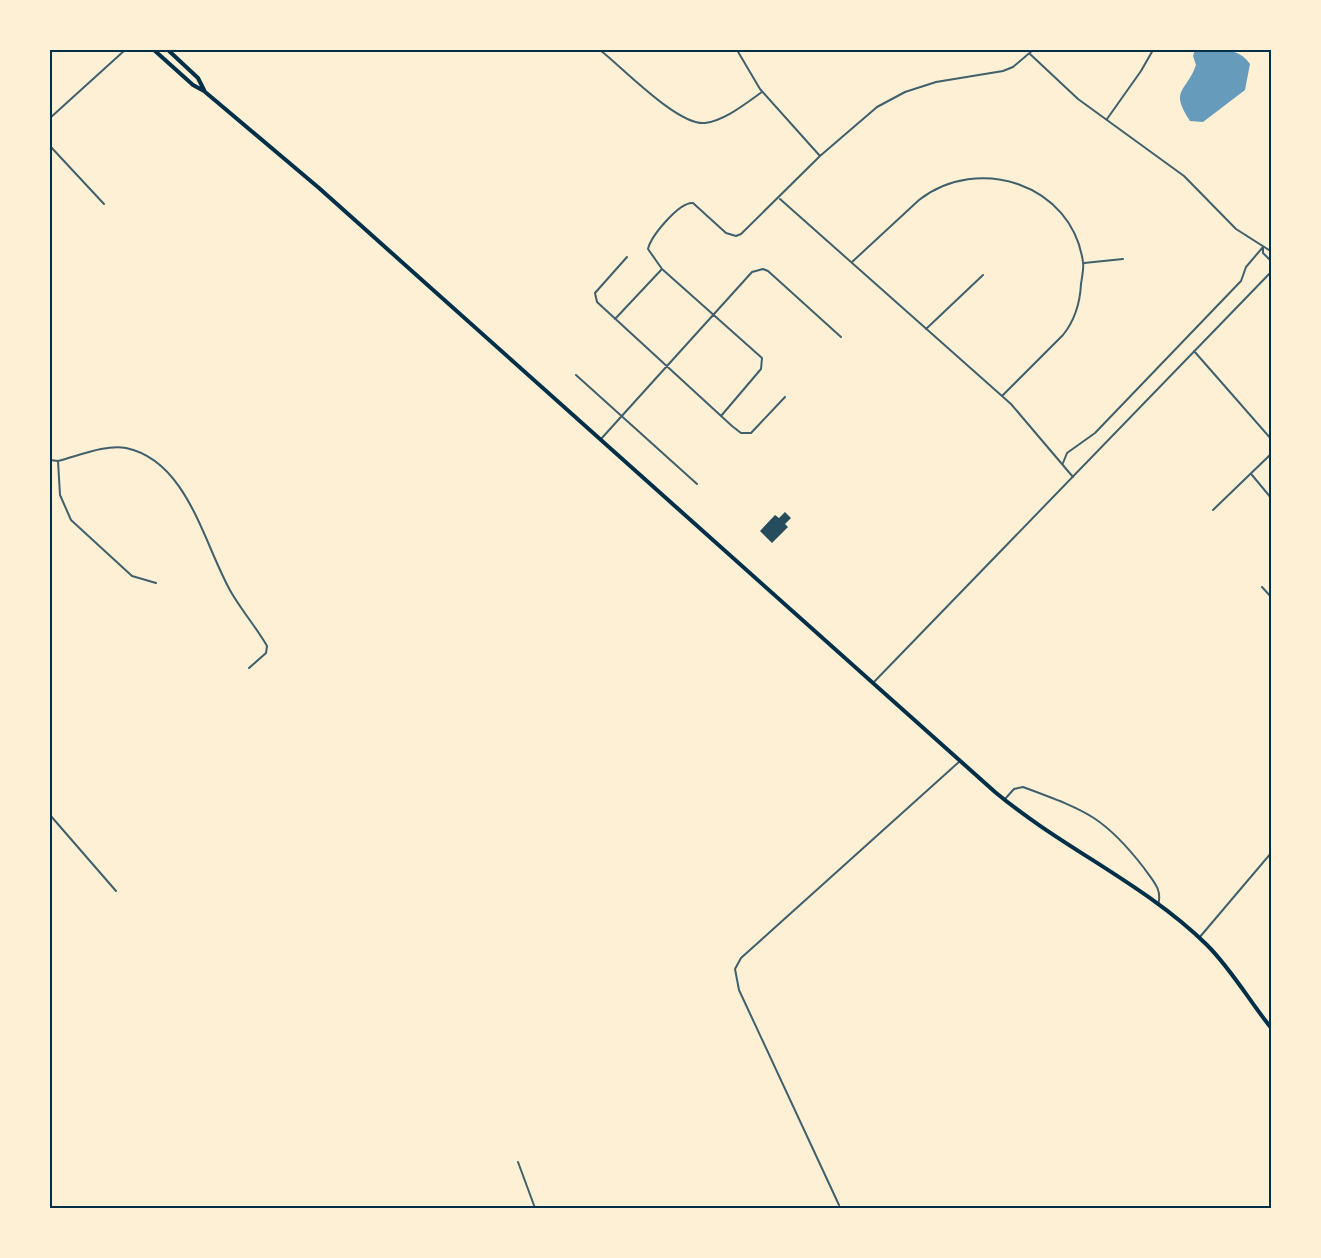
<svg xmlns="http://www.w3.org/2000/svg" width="1321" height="1258" font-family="Figtree,sans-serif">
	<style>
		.water { fill: #669bbc }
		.building { fill: #264d5e }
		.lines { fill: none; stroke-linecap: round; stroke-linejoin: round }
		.minor { stroke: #3f606c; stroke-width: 2 }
		.primary { stroke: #003049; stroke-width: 4 }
		.neatline { fill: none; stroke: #003049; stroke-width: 2 }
	</style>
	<rect width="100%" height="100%" fill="#fdf0d5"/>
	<!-- water -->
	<path class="water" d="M1195 50C1214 50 1238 46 1250 64L1245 90 1203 122 1190 121C1169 89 1186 93 1196 65L1193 56Z"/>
	<!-- building -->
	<path class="building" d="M785 512 791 518 785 524 788 527 772 543 760 531 775 515 779 518Z"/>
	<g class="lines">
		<!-- minor -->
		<path class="minor" d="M600 50C622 67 678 126 705 123 726 120 746 103 762 92
			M737 50 760 89 820 156
			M1030 54 1078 99 1184 176 1236 229 1272 252
			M50 118 125 50
			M1107 119 1141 71 1153 50
			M50 146 104 204
			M780 199 1011 404 1073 477
			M1263 247V253L1272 262
			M627 257 595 293 597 302 732 426 741 433H751L785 397
			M852 262 919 200C978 154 1072 184 1083 262 1084 268 1082 277 1081 284 1080 304 1075 320 1063 335L1002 396
			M1084 263 1123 259
			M615 319 662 269
			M926 329 983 275
			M1194 351 1272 440
			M576 375 697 484
			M721 416 761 369 762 358 662 269 648 249C651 236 679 202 693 203L726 233 736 236 741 234 820 156 877 107 905 92 936 82 1003 71 1013 67 1033 50
			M601 439 752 272 763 269 768 271 841 337
			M50 460 58 461C78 456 106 444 126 448 188 461 204 545 231 592 242 611 256 627 267 646L266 653 249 668
			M58 461 60 495 71 520 132 576 156 583
			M1063 463 1067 453 1095 433 1241 281 1246 267 1263 247
			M1252 475 1272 499
			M1213 510 1272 453
			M1262 587 1272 598
			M873 683 1272 271
			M1005 799 1014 789 1023 787C1084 810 1103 815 1144 868 1152 880 1163 889 1158 905
			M50 815 116 891
			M1199 938 1272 852
			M518 1162 535 1208
			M839 1205 739 990 735 969 741 958 960 761"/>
		<!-- primary -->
		<path class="primary" d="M154 50 193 85 204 91 319 188 995 792C1062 848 1145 884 1207 945 1232 970 1250 1002 1272 1029
			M168 50 198 78 204 90"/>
	</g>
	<!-- border -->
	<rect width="1321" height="1258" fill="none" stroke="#fdf0d5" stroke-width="102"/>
	<rect x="51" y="51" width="1219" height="1156" class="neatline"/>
</svg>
